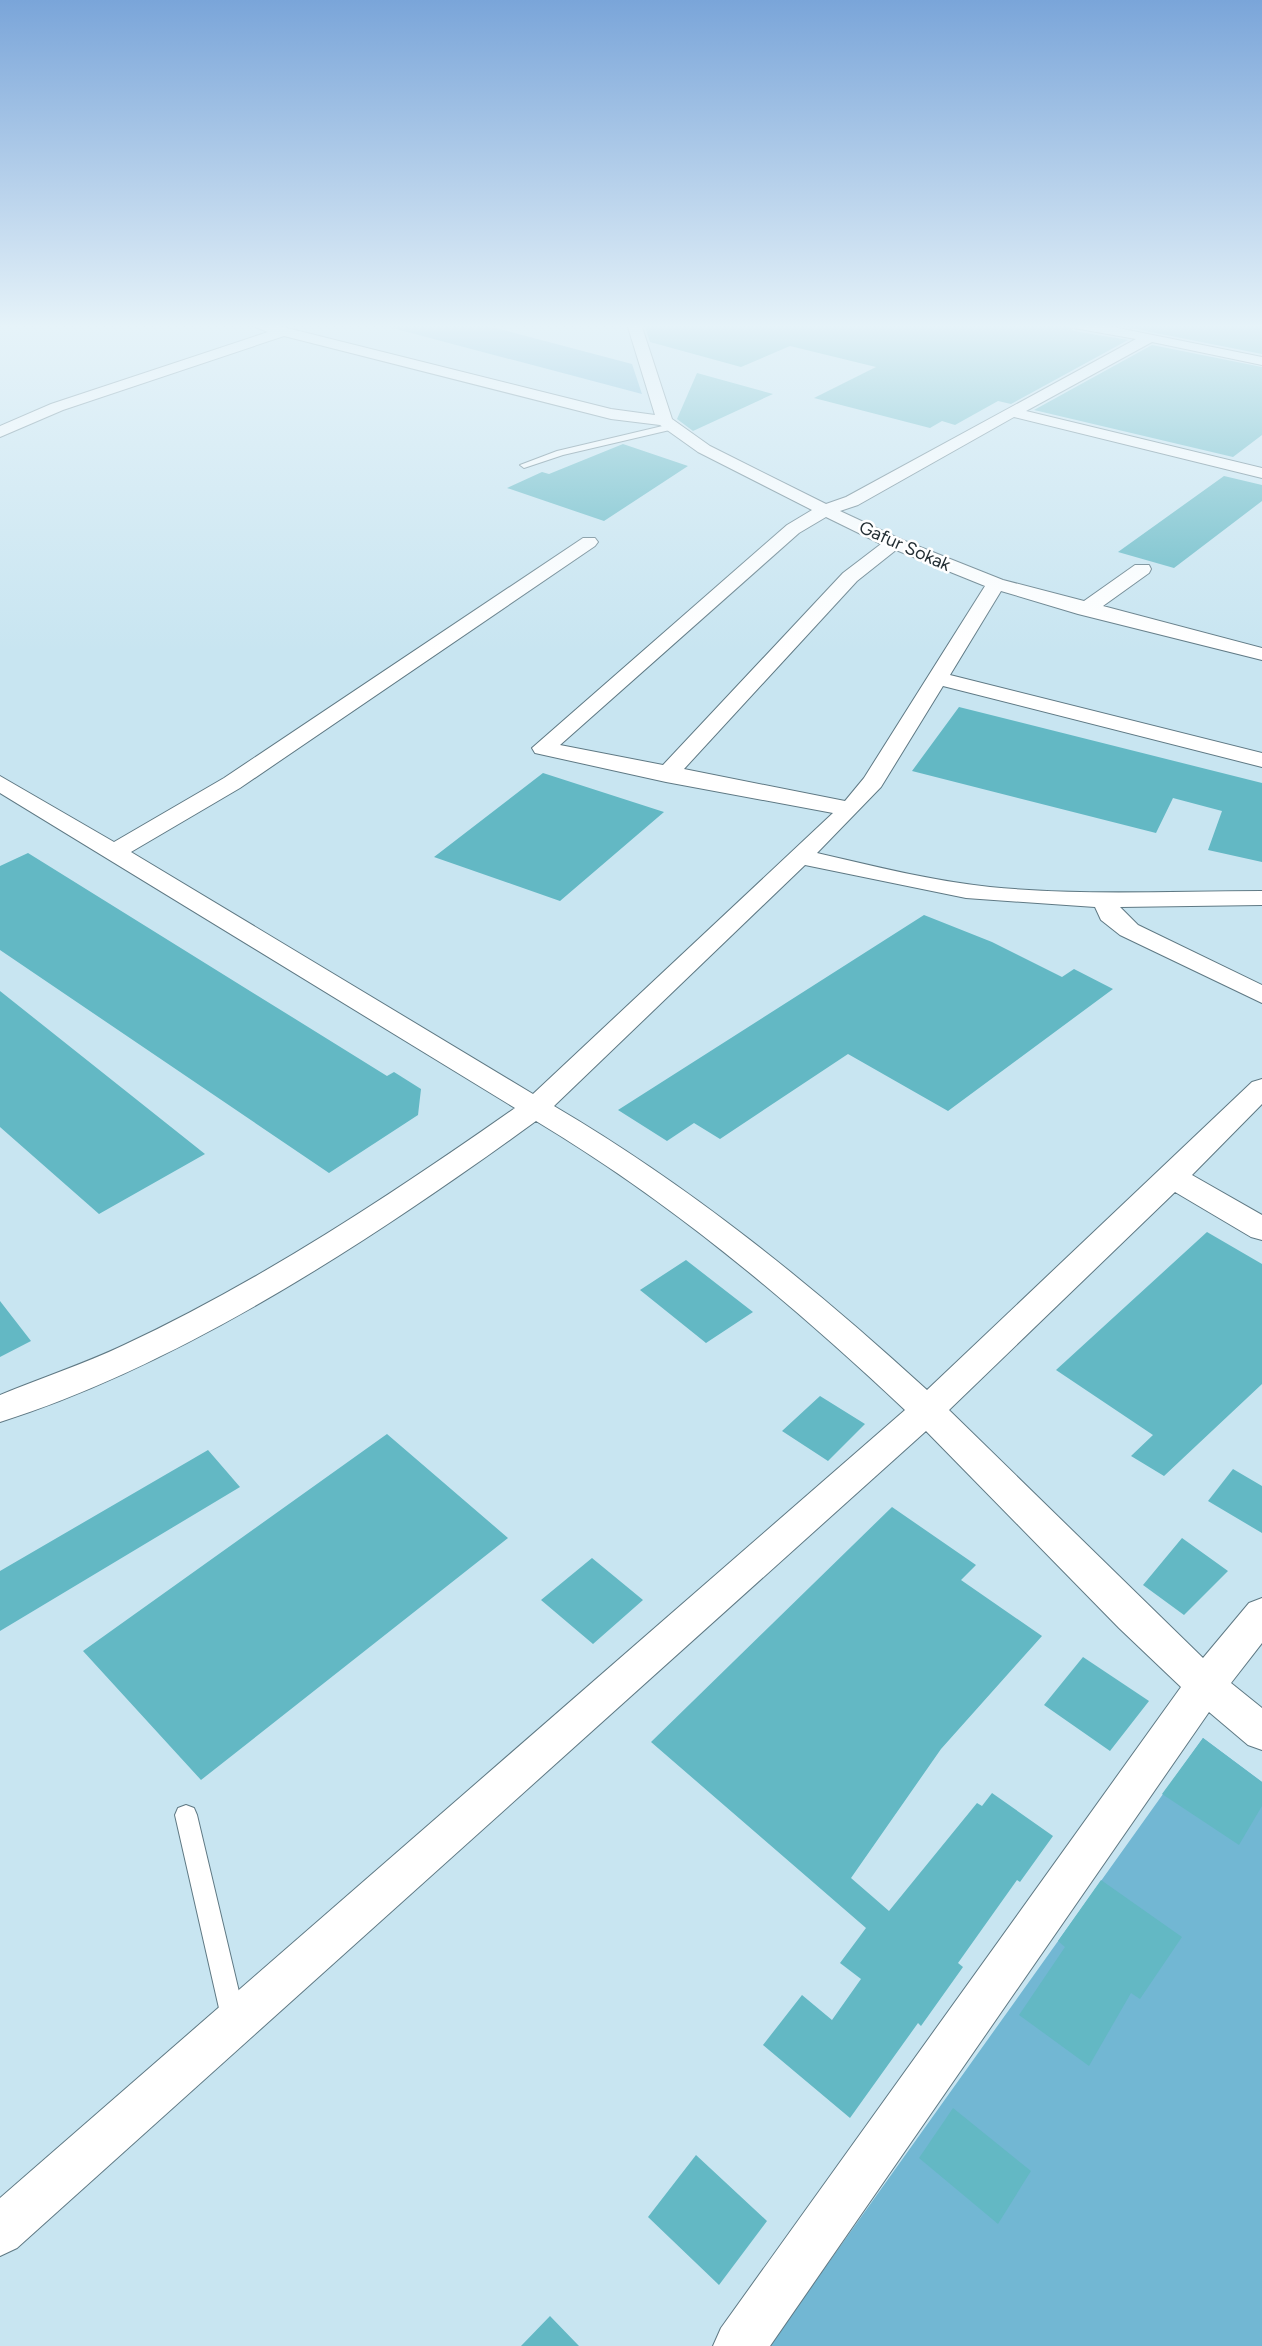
<svg xmlns="http://www.w3.org/2000/svg" width="1262" height="2346" font-family="Figtree,sans-serif">
	<style>
		.green { fill: #72b7d3 }
		.building { fill: #63b8c4 }
		.lines { fill: none; stroke-linecap: round; stroke-linejoin: round }
		.lane-casing { stroke: #5f7984; stroke-width: 2 }
		.street-casing { stroke: #5f7984; stroke-width: 2 }
		.lane { fill: #fff; fill-rule: evenodd }
		.street { fill: #fff; fill-rule: evenodd }
		.labels { text-anchor: middle; dominant-baseline: central; stroke-width: 5; stroke-linejoin: round; paint-order: stroke }
		.far-street-label { font-size: 18px; fill: #242f34; stroke: #fff }
	</style>
	<rect width="100%" height="100%" fill="#c8e5f1"/>
	<!-- green -->
	<path class="green" d="M377 324H481L632 364 642 394Z
		M1203 1738 1262 1782V2346H769Z"/>
	<!-- building -->
	<path class="building" d="M644 324H1065L1074 331 1128 340 1011 404 998 401 955 425 942 421 930 428 814 398 876 367 790 346 741 367 650 342Z
		M1110 324H1262V354Z
		M1152 345 1262 367V435L1233 457 1034 410Z
		M697 373 773 394 693 431 677 419Z
		M623 444 688 466 604 521 507 488 542 472 549 474Z
		M1224 476 1262 485V501L1174 568 1118 552Z
		M959 707 1262 783V862L1208 850 1222 811 1173 798 1156 833 912 771Z
		M543 773 664 812 560 901 434 857Z
		M28 853 387 1076 394 1072 421 1089 418 1115 329 1173 0 950V866Z
		M924 915 992 942 1062 977 1074 969 1113 989 948 1111 848 1054 720 1139 694 1123 667 1141 618 1110Z
		M0 991 205 1154 99 1214 0 1127Z
		M1207 1232 1262 1264V1384L1164 1476 1131 1456 1153 1435 1056 1370Z
		M686 1260 753 1312 706 1343 640 1290Z
		M0 1301 31 1341 0 1357Z
		M820 1396 865 1424 828 1461 782 1431Z
		M387 1434 508 1538 201 1780 83 1651Z
		M208 1450 240 1487 0 1631V1571Z
		M1233 1469 1262 1486V1533L1208 1501Z
		M892 1507 976 1565 961 1580 1042 1636 941 1749 851 1878 889 1911 977 1803 982 1806 992 1793 1053 1836 1020 1882 1017 1880 958 1963 963 1967 921 2026 918 2023 850 2118 763 2045 802 1995 832 2020 861 1979 840 1963 866 1928 651 1742Z
		M1182 1538 1228 1571 1184 1615 1143 1585Z
		M592 1558 643 1600 593 1644 541 1600Z
		M1083 1657 1149 1701 1110 1751 1044 1705Z
		M1203 1738 1262 1782V1806L1239 1845 1162 1794Z
		M1101 1880 1182 1937 1140 1999 1131 1993 1089 2066 1019 2015 1065 1947 1058 1941Z
		M953 2108 1031 2171 998 2224 919 2158Z
		M696 2155 767 2221 719 2285 648 2217Z
		M550 2316 579 2346H521Z"/>
	<g class="lines">
		<!-- lane casing -->
		<g class="lane-casing">
			<path id="lane" d="M671 424 674 425V429L563 455 524 468 520 465 557 451Z
				M186 1805 194 1808 197 1815 245 2017 241 2025 233 2029 225 2025 221 2017 175 1815 178 1808Z"/>
		</g>
		<!-- street casing -->
		<g class="street-casing">
			<path id="street" d="M248 324H271L611 409 655 415 627 324H641L672 419 710 446 826 504 846 497 1136 339 1074 328 1067 324H1098L1262 357V365L1152 342 1026 411 1262 468V478L1014 417 858 505 840 511 900 539 1003 580 1084 601 1135 565H1149L1151 569 1149 573 1103 606 1262 648V660L1078 614 1001 591 950 675 1262 753V767L943 686 881 787 817 853C874 866 932 881 990 887 1080 896 1171 891 1262 891V905L1120 907 1138 925 1262 985V1003L1120 935 1101 920 1095 907 966 898 805 865 554 1106C690 1186 811 1284 927 1390L1252 1082 1262 1079V1104L1192 1175 1262 1215V1240L1251 1237 1175 1192 949 1410 1203 1658 1249 1603 1262 1598V1643L1231 1683 1262 1708V1750L1248 1745 1209 1712 770 2346H713L721 2328 1181 1687 1119 1628 926 1431 17 2248 0 2256V2198L905 1410C790 1302 671 1202 536 1121 379 1235 186 1363 0 1422V1395C41 1378 84 1364 124 1345 261 1281 391 1195 515 1108L0 793V776L114 842 224 778 583 538H595L598 542 595 546 240 788 131 852 533 1094 833 813 666 782 535 753 532 748 787 525 812 510 698 452 660 425 611 419 284 336 63 410 0 437V426L51 404 268 332ZM826 517 881 544 843 573 663 765 560 745 799 533ZM896 550 985 586 864 778 845 801 684 769 857 581Z"/>
		</g>
		<!-- lane -->
		<use href="#lane" class="lane"/>
		<!-- street -->
		<use href="#street" class="street"/>
	</g>
	<!-- sky -->
	<linearGradient id="sky" x2="0" y2="1"><stop stop-color="#7aa5d9"/><stop offset="0.5" stop-color="#e6f3f9"/><stop offset="1" stop-color="#e6f3f9" stop-opacity="0"/></linearGradient>
	<rect width="1262" height="652" fill="url(#sky)"/>
	<g class="labels">
		<!-- far-street labels -->
		<g class="far-street-label">
			<text transform="translate(905 546) rotate(24)">Gafur Sokak</text>
		</g>
	</g>
</svg>
